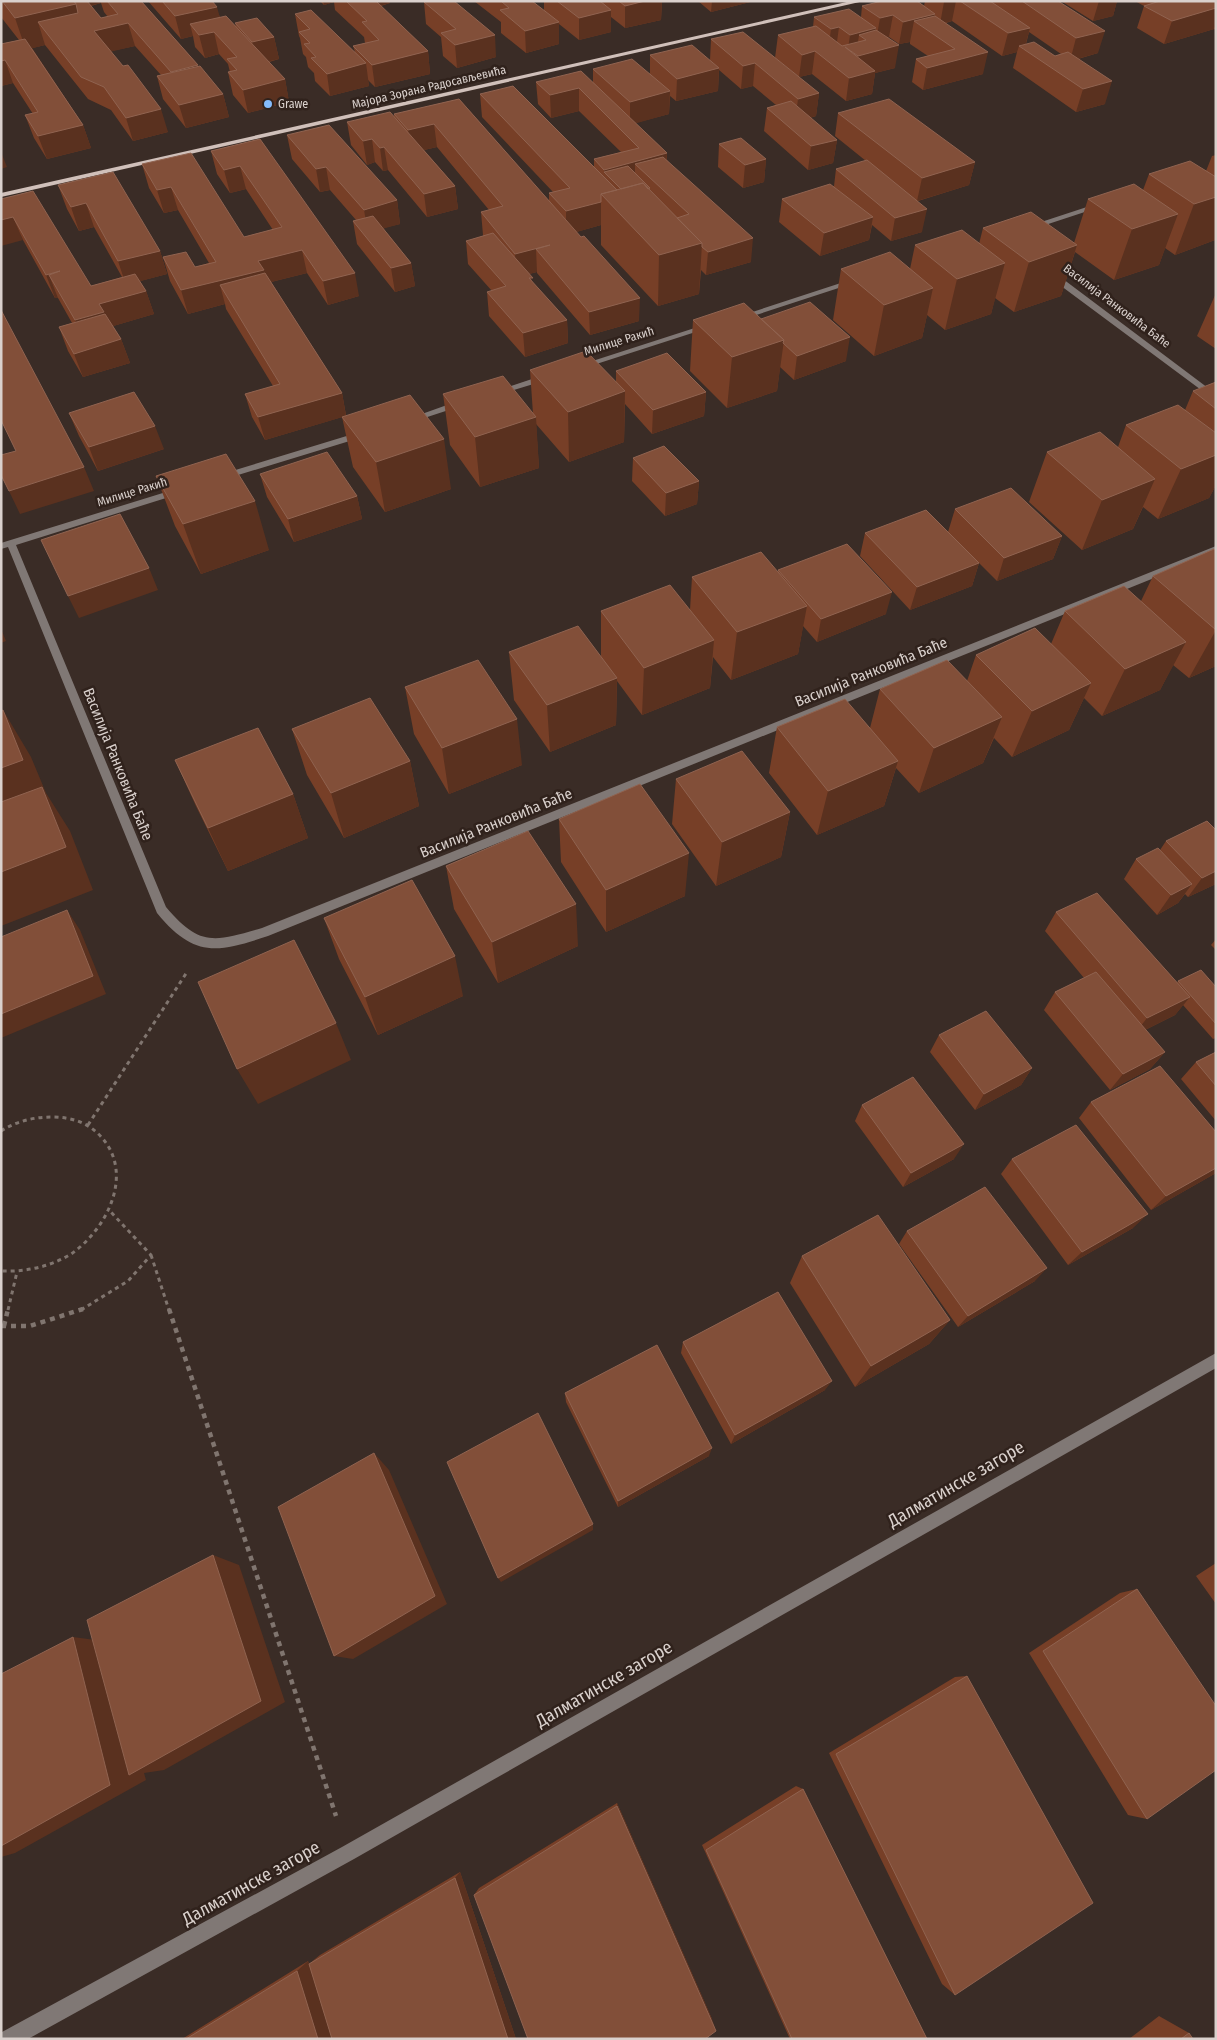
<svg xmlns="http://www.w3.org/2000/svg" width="1217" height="2040" font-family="'Fira Sans Condensed',sans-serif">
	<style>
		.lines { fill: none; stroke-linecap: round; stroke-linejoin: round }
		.path-far1 { stroke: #80756f; stroke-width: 3; stroke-dasharray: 4 4; stroke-linecap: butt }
		.path { stroke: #80756f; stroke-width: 4.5; stroke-dasharray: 5 5; stroke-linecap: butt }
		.minor { fill: #807875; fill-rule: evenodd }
		.major { fill: #d0c0ba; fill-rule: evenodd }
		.wall { fill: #773f27; fill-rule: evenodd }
		.shaded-wall { fill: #5a311f }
		.building { fill: #824f39; stroke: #906350 }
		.poi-dot { fill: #85bbfb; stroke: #30221c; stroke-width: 2 }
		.labels { text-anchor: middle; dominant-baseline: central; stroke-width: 5; stroke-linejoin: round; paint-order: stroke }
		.far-street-label { font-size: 12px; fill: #dad1cd; stroke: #30221c }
		.far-poi-label { font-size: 12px; fill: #dad1cd; stroke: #30221c; text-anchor: start }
		.street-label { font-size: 15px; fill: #dad1cd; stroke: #30221c }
		.near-street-label { font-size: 18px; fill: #dad1cd; stroke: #30221c }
	</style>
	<rect width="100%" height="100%" fill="#3a2c26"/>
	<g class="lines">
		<!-- path-far1 -->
		<path class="path-far1" d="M88 1125 187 972
			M1 1131C17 1121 34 1117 52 1117 72 1117 90 1123 103 1139 134 1176 106 1230 71 1254 50 1267 25 1272 1 1271
			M151 1255 169 1310
			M8 1310 17 1272
			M81 1310 128 1281 151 1255 109 1210"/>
		<!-- path -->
		<path class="path" d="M169 1309 336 1816
			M1 1326H30L83 1309
			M4 1326 8 1309"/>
		<!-- minor -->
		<path class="minor" d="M1096 204 1103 206 1033 229 1026 227Z
			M1049 273H1055L1216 394V401L1049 277Z
			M850 280 857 282 741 320 734 318Z
			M704 325 711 327 584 368 577 366Z
			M547 374 550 375V379L497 395 493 392Z
			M461 400 464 401V405L409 423 405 420Z
			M363 431 366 432V436L225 479 222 480 217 477 219 475Z
			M179 488 182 489V493L16 545 166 907C200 947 214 942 262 928L1216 546V553L268 936C217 953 194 958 157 913L8 547 1 549V543Z
			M1216 1353V1368L354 1859 28 2039H1L2 2032 342 1847Z"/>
		<!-- major -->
		<path class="major" d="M851 1H864L1 197V193Z"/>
	</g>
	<!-- wall -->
	<path class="wall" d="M1 1H141L198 65V67L223 94 229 117 186 128 163 99 157 76 161 75 135 46 111 51 168 132 133 141 111 110 88 99 45 45 32 48 83 125 91 148 47 159 34 138 25 115 33 114 13 83 1 86V44L19 40 1 17ZM101 3 104 12 108 17 101 18 91 6Z
		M148 1H212L220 17 236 26 235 23 274 37 279 59 269 62 285 79 289 102 248 113 233 95 228 72H230L228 64 219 54 205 58 195 47 193 36 181 39Z
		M320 1H389L390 3 381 6 428 51 430 74 375 87 368 80 369 86 330 96 315 81 314 73 308 67 306 57 303 54 300 38 299 36 295 14 355 52 353 46 365 43 364 37 335 10 334 2 324 5Z
		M474 1H532L544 11V1H662L661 20 625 28 611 17V32L579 40 559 24V44L526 53 501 33V22Z
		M698 1H754L711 12Z
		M925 1H1058L1098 53 1078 59 1105 104 1076 112 1013 68 1017 52 1002 56 952 21 946 23 983 74 923 90 912 82 916 59 928 56 910 44V42L899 44 889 37 888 38 895 68 875 73 872 94 846 101 812 74 799 77 775 58 778 35 813 27 814 17H861L862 6H924ZM1029 32 1061 54 1055 56 1026 44Z
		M1061 1H1117L1113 16 1093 21Z
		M1135 1H1216V30L1214 29 1164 44 1137 28 1144 6Z
		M424 2 496 57 457 68 443 56 441 37 426 24Z
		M711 39 819 93 816 116 810 118 837 140 833 163 808 170 764 131 767 108 776 105 753 86 741 89 719 70 718 91 676 101 670 96 669 114 635 123 667 153V160L751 262 706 275 701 270 699 294 658 306 601 245V225L576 232 639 321 590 335 537 273V272L529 274 533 283 567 320 568 343 525 357 489 316 487 292 492 291 468 264 466 241 483 236V235L481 212 489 210 437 147 424 150 455 186 458 209 427 217 388 170 383 171 375 162 367 165 351 145 347 122 394 117V114L459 99 549 201V193L553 192 482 117 480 94 594 168V159L621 152 579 111 551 118 538 104 536 82H593V69L650 74V55L710 60Z
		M838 113 975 162 969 185 918 201 922 232 891 241 872 225 869 240 820 256 779 222 782 199 834 186 836 169 866 161 835 136Z
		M287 135 397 200 400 224 383 228 411 263 415 286 395 292 357 244 353 221 356 220 330 190 320 192 292 159Z
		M260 139 359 296 328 305 307 273 271 282 342 393 346 415 451 489 385 512 353 467 342 417 265 440 252 417 245 394 273 386 226 309 225 304 188 314 170 281 163 257 195 267 209 263 178 210 164 213 149 188 142 164 244 237 273 230 246 189 230 193 217 174 211 151Z
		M719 144 766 159 764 182 743 188 718 167Z
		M1216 155V239L1215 240 1175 255 1165 248 1159 265 1114 280 1075 252 1061 296 1014 312 995 298 991 314 945 330 927 315 922 338 874 356 833 320 841 269H910L915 245 979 244 983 228 1074 243 1088 199 1143 190 1149 174 1206 171 1212 156Z
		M58 185 160 251 167 274 140 281 146 291 154 314 113 326 121 339 130 363 83 377 68 351 59 327 72 323 58 298H55L23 240 1 199 91 286 122 277 94 227 79 231 67 209Z
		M1216 293V349L1197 336Z
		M761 319 846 361 794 380 780 367 777 391 727 408 690 371 693 320Z
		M530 370 616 382V371L706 392 704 416 652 434 625 404 624 442 569 462 536 424 539 468 480 487 450 445 443 394 533 414Z
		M1216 382V485L1209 498 1158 519 1143 507 1133 529 1082 550 1029 502 1047 452 1118 447 1126 425 1185 410 1193 391Z
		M69 413 164 449 98 471 79 436Z
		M633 458 699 481 697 504 665 516 632 481Z
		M260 474 357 496 362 519 294 542 267 497Z
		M156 476 269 550 201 574 175 526Z
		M955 509 1062 536 1053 559 997 581 979 563 972 586 910 610 860 556 865 533 948 532Z
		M1216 551V666L1189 678 1173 665 1160 690 1102 716 1084 698 1069 730 1012 757 994 738 983 763 919 793 896 768 884 806 817 835 769 773 777 727 870 728 880 689 967 681 976 655 1051 644 1065 611 1141 601 1153 576Z
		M778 570 886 614 817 642 803 626 798 654 731 680 713 657 710 688 642 715 617 681 616 725 550 752 514 700 509 652 601 657V611L690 610 692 577 778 572Z
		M405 687 522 765 449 794 414 734Z
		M292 729 410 761 419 806 344 838 307 775Z
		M175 760 293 794 308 838 228 871 196 806Z
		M676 779 790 812 781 857 716 886 672 824Z
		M559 819 685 896 606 932 561 862Z
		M1166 841 1216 884 1188 897 1185 894 1178 903 1157 915 1124 879 1136 859 1160 850Z
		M446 866 578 946 498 983 454 909Z
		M1056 912 1177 983 1178 981 1216 987V1038L1213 1039 1183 1005 1175 1015 1145 1030 1165 1052 1150 1069 1110 1090 1044 1010 1055 992 1084 978 1045 931Z
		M324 918 463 996 378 1035 339 959Z
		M1216 939V950L1211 945Z
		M939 1035 1032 1068 1021 1085 975 1110 930 1052Z
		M1216 1052V1121L1181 1079 1196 1062Z
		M1091 1102 1216 1173 1151 1210 1079 1118Z
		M862 1105 954 1159 903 1187 855 1121Z
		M1012 1159 1133 1228 1068 1265 1001 1174Z
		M907 1231 1035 1281 958 1327 899 1244Z
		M802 1256 950 1320 929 1344 855 1387 790 1283Z
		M683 1342 825 1390 731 1444 681 1353Z
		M565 1393 709 1456 618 1507 566 1402Z
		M1216 1563V1604L1196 1576Z
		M1137 1589 1147 1819 1128 1815 1029 1653 1120 1593Z
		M967 1676 955 1995 942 1984 829 1753 955 1677Z
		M796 1786 803 1789 927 2039H790L702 1845Z
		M617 1803 712 2019 474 1895 479 1888Z
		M460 1872 516 2039H182L308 1961 309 1964 320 1955Z
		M1159 2016 1189 2033 1193 2039H1129Z"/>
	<!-- shaded-wall -->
	<path class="shaded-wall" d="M79 1H101V3L81 8Z
		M323 1H334V2L324 5Z
		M367 1H389L390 3 368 9Z
		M645 1H662L661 20 625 28V6Z
		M712 1H754L711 12Z
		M948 1H956L952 21 940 24 944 2Z
		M1099 1H1117L1113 16 1093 21Z
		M76 4 85 35 38 22 45 45 26 50 15 18Z
		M217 7 223 29 190 24 193 36 181 39 175 16Z
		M1216 8V24L1214 29 1164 44 1172 21Z
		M611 10V32L579 40V18Z
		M935 14 932 33 914 21 910 42 899 44 903 22Z
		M893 15 889 37 876 41 880 18Z
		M559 22V44L526 53 525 31Z
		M128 23 135 46 101 54 94 31Z
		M839 27 836 49 828 52 831 29Z
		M876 28 872 51 866 40 859 35 856 55 848 49 850 35Z
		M1030 28 1024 50 1019 46 1017 52 1002 56 1008 33Z
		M1105 31 1098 53 1070 61 1076 38Z
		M214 32 219 54 205 58 199 35Z
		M495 35 496 57 457 68 455 45Z
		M274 37 279 59 257 64 252 42Z
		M899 45 895 68 875 73 872 94 846 101 849 78 855 77 858 56Z
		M428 51 430 74 375 87 372 65Z
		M815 51 812 74 799 77 802 55Z
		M988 52 983 74 923 90 927 68Z
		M5 60 13 83 1 86V61Z
		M366 63 369 86 330 96 327 74Z
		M755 63 753 86 741 89 743 66Z
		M198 65 203 88 177 94 171 72Z
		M719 68 718 91 676 101 677 79Z
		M285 79 289 102 248 113 243 90Z
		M1112 81 1105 104 1076 112 1083 89Z
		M579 88V111L551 118 550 95Z
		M670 91 669 114 630 125V102Z
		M819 93 816 116 795 122 798 99Z
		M223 94 229 117 186 128 179 105Z
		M161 109 168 132 133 141 126 118Z
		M434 124 437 147 411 153 408 130Z
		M83 125 91 148 47 159 38 136Z
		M372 139 375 162 367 165 363 141Z
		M837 140 833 163 808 170 811 146Z
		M384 147 388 170 383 171 380 148Z
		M1 152 7 167 1 169Z
		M667 153 666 177 635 164V185L604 173V170Z
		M766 159 764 182 743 188 745 165Z
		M975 162 969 185 917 201 922 178Z
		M240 166 246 189 230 193 224 170Z
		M326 167 330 190 320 192 316 169Z
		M455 186 458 209 427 217 424 194Z
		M171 187 178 210 164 213 157 190Z
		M1216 197V239L1215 240 1175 255 1194 204Z
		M397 200 400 224 368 233 364 210Z
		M601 202V225L566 235V211Z
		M86 203 94 227 79 231 71 207Z
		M927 209 922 232 891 241 895 218Z
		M1178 214 1159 265 1114 280 1132 229Z
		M13 217 23 240 1 246V220Z
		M873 217 869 240 820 256 824 233Z
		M753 238 751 262 706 275 708 252Z
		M702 243 699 294 658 306 659 255Z
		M550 245 536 249 537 272 516 277 515 254Z
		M1077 245 1061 296 1014 312 1029 262Z
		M302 250 307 273 267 283 220 285 225 304 188 314 181 290 258 261Z
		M160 251 167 274 126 285 118 261Z
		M411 263 415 286 395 292 391 268Z
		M1005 263 991 314 945 330 957 279Z
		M60 271 49 275 58 298H55L46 275Z
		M355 273 359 296 328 305 323 281Z
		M933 288 922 338 874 356 884 305Z
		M146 291 154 314 110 327 84 344 75 320 99 304Z
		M640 298 639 321 590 335 589 312Z
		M567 320 568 343 525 357 523 333Z
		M850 337 846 361 794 380 797 356Z
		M121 339 130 363 83 377 74 354Z
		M784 340 777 391 727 408 732 357Z
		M625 391 624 442 569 462 568 412Z
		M706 392 704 416 652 434 653 410Z
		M342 393 346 416 265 440 258 417Z
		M536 417 539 468 480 487 475 437Z
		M155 426 164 449 98 471 89 447Z
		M444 439 451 489 385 512 376 462Z
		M1216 455V485L1209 498 1158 519 1181 469Z
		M84 467 94 491 20 514 9 491Z
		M1155 479 1133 529 1082 550 1102 500Z
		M699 481 697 504 665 516 666 493Z
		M357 496 362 519 294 542 288 519Z
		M255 501 269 550 201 574 183 524Z
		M1062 536 1053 559 997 581 1004 558Z
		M979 563 972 586 910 610 917 587Z
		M149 568 158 590 79 618 68 596Z
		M892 592 886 614 817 642 821 619Z
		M807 606 798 654 731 680 737 632Z
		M1 629 6 641 1 643Z
		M1216 630V666L1189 678Z
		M714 640 710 688 642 715 644 668Z
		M1186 642 1160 690 1102 716 1125 669Z
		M617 678 616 725 550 752 547 705Z
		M1091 683 1069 730 1012 757 1032 711Z
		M3 710 31 757 46 793 70 831 93 890 1 926V768Z
		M1002 717 983 763 919 793 934 748Z
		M517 719 522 765 449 794 442 748Z
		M410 761 419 806 344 838 331 793Z
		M898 761 884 806 817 835 828 791Z
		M293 794 308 838 228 871 208 828Z
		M790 812 781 857 716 886 722 842Z
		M689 853 685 896 606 932V890Z
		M1216 871V884L1188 897 1202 878Z
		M1192 884 1178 903 1157 915 1171 895Z
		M576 904 578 946 498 983 492 942Z
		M67 910 80 930 106 994 1 1038V1014Z
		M455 956 463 996 378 1035 365 997Z
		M1190 997 1175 1015 1133 1036 1147 1018Z
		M336 1023 351 1060 258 1104 237 1069Z
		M1165 1052 1150 1069 1110 1090 1123 1074Z
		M1032 1068 1021 1085 975 1110 984 1094Z
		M964 1144 954 1159 903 1187 911 1173Z
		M1216 1168V1173L1151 1210 1166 1196Z
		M1148 1214 1133 1228 1068 1265 1082 1252Z
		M1047 1268 1035 1281 958 1327 968 1316Z
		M950 1320 929 1344 855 1387 871 1366Z
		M832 1381 825 1390 731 1444 735 1435Z
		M712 1448 709 1456 618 1507V1501Z
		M374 1453 389 1470 447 1604 353 1659 334 1656Z
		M593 1524V1530L501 1582 498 1578Z
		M213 1555 239 1565 285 1702 164 1770 144 1773 146 1780 15 1853 1 1857V1846L73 1637 110 1642Z
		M617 1803 712 2019 716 2031 617 1806Z
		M460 1872 516 2039H508L455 1878Z
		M308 1961 332 2039H318L297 1971Z"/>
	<!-- building -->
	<path class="building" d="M2 1H74L76 4 15 18Z
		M74 1H87L101 18 118 14 107 1H141L198 65 171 72 128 23 94 31 123 66 128 65 161 109 126 118 104 87 81 77 38 22 78 13 76 4Z
		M162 1H212L217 7 175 16Z
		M346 1H376L428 51 372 65 353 46 379 40 362 22 367 21Z
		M425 1H454L495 35 455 45 441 33 456 29 424 2Z
		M501 1H532L559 22 525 31 500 10 509 8Z
		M557 1H600L611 10 579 18Z
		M619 1H645L625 6Z
		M882 1H917L935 14 903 22 893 15 880 18 862 6Z
		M960 1H990L1030 28 1008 33Z
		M1022 1H1058L1105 31 1076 38Z
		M1160 1H1216V8L1172 21 1144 6Z
		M849 9 876 28 850 35 839 27 831 29 814 17Z
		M311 10 366 63 327 74 311 58 316 57 304 44 310 43 299 32 310 29 295 14Z
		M226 16 285 79 243 90 228 72 237 70 227 59 237 57 214 32 199 35 190 24Z
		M935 16 988 52 927 68 916 59 955 49 914 21Z
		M257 18 274 37 252 42 235 23Z
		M816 26 842 46 866 40 859 35 876 30 899 45 858 56 845 47 875 71 849 78 815 51 802 55 778 35Z
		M743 32 819 93 798 99 755 63 743 66 711 39Z
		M25 39 83 125 38 136 25 115 38 112 5 60 1 61V44Z
		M1034 42 1055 56 1068 52 1112 81 1083 89 1019 46Z
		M692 45 719 68 677 79 650 55Z
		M632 59 670 91 630 102 593 69Z
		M200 66 223 94 179 105 157 76Z
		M581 71 667 153 604 170 594 159 639 148 579 88 550 95 536 82Z
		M513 86 617 190 601 194V202L566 211 549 193 570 188 480 94Z
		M459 99 581 237 584 236 640 298 589 312 536 249 550 245 515 254 481 212 503 206 434 124 408 130 394 114Z
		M889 99 975 162 922 178 838 113Z
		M791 101 837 140 811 146 767 108Z
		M390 112 455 186 424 194 384 147 380 148 372 139 363 141 347 122Z
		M329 125 397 200 364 210 326 167 316 169 287 135Z
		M741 138 766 159 745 165 719 144Z
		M260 139 355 273 323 281 302 250 258 261 264 270 181 290 163 257 186 252 195 267 216 262 171 187 157 190 142 164 191 153 244 237 282 227 240 166 224 170 211 151Z
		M663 157 753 238 708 252 702 247V243L677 218 689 214 635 164Z
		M867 160 927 209 895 218 836 169Z
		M1190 161 1216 177V197L1194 204 1149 174Z
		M628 166 650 188 648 189 643 183 621 189 604 172Z
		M113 172 160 251 118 261 86 203 71 207 58 185Z
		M643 183 702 243 659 255 601 194Z
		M830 184 873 217 824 233 782 199Z
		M1134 184 1178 214 1132 229 1088 199Z
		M33 191 91 286 135 274 146 291 99 304 104 312 75 320 49 275 60 271 46 275 13 217 1 220V199Z
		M1031 212 1077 245 1029 262 983 228Z
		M373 216 411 263 391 268 353 221Z
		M962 230 1005 263 957 279 915 245Z
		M493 233 533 278H529L567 320 523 333 487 292 506 286 466 241Z
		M890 252 933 288 884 305 841 269Z
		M265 273 342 393 258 417 245 394 280 384 220 285Z
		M810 302 850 337 797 356 783 343 784 340 761 319Z
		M744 303 784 340 732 357 693 320Z
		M1 310 84 467 9 491 1 475V455L16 451 1 420Z
		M105 314 121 339 74 354 59 327Z
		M586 351 625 391 568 412 530 370Z
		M667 353 706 392 653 410 616 371Z
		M503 376 536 417 475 437 443 394Z
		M1216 382V409L1193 391Z
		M134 392 155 426 89 447 69 413Z
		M410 395 444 439 376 462 342 417Z
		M1178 405 1216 433V455L1181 469 1126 425Z
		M1100 432 1155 479 1102 500 1047 452Z
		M664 446 699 481 666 493 633 458Z
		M327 452 357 496 288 519 260 474Z
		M226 454 255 501 183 524 156 476Z
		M1011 488 1062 536 1004 558 955 509Z
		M926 510 979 563 917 587 865 533Z
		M120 514 149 568 68 596 41 540Z
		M847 544 892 592 821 619 778 570Z
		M1214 549 1216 551V630L1153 576Z
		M761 552 807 606 737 632 692 577Z
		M670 585 714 640 644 668 601 611Z
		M1124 586 1186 642 1125 669 1065 611Z
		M578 626 617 678 547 705 509 652Z
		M1035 628 1091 683 1032 711 976 655Z
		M478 660 517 719 442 748 405 687Z
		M947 660 1002 717 934 748 880 689Z
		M370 698 410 761 331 793 292 729Z
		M845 699 898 761 828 791 777 727Z
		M3 710 23 760 1 768V711Z
		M258 728 293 794 208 828 175 760Z
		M742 751 790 812 722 842 676 779Z
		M640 784 689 853 606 890 559 819Z
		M42 787 66 847 1 872V802Z
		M1207 821 1216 830V871L1202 878 1166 841Z
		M528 831 576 904 492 942 446 866Z
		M1158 848 1192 884 1171 895 1136 859Z
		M412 880 455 956 365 997 324 918Z
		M1097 893 1190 997 1147 1018 1056 912Z
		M67 910 93 976 1 1014V937Z
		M294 940 336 1023 237 1069 198 982Z
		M1201 970 1216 987V1024L1178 981Z
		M1096 972 1165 1052 1123 1074 1055 992Z
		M986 1011 1032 1068 984 1094 939 1035Z
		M1216 1052V1086L1196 1062Z
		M1160 1066 1216 1132V1168L1166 1196 1091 1102Z
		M913 1077 964 1144 911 1173 862 1105Z
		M1076 1125 1148 1214 1082 1252 1012 1159Z
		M985 1187 1047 1268 968 1316 907 1231Z
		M878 1215 950 1320 871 1366 802 1256Z
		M778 1292 832 1381 735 1435 683 1342Z
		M657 1345 712 1448 618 1501 565 1393Z
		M538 1413 593 1524 498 1578 447 1462Z
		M374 1453 435 1596 334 1656 278 1507Z
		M213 1555 261 1701 129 1775 87 1620Z
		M1137 1589 1216 1706V1770L1147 1819 1043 1651Z
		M73 1637 110 1785 1 1846V1674Z
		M967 1676 1093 1903 955 1995 836 1754Z
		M803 1789 927 2039H792L706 1850Z
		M617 1806 716 2031 705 2039H528L474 1895Z
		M455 1878 508 2039H332L309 1964Z
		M297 1971 318 2039H186Z
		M1189 2033 1193 2039H1181Z"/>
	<!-- markers -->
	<circle class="poi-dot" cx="268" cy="104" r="5"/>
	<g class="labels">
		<!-- far-street labels -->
		<g class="far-street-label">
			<text transform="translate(429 87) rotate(-13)">Мајора Зорана Радосављевића</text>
			<text transform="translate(1117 306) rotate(37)">Василија Ранковића Баће</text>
			<text transform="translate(619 341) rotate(-17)">Милице Ракић</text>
			<text transform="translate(132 492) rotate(-17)">Милице Ракић</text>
		</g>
		<!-- far-poi labels -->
		<g class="far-poi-label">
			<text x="278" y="104">Grawe</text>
		</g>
		<!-- street labels -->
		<g class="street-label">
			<text transform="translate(871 672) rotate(-22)">Василија Ранковића Баће</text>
			<text transform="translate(118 764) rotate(68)">Василија Ранковића Баће</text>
			<text transform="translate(496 823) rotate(-22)">Василија Ранковића Баће</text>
		</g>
		<!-- near-street labels -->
		<g class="near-street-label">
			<text transform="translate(956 1484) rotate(-30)">Далматинске загоре</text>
			<text transform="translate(604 1684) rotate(-30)">Далматинске загоре</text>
			<text transform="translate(251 1883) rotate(-29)">Далматинске загоре</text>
		</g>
	</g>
	<!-- border -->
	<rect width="1217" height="2040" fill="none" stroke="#dad1cd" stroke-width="5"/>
</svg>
